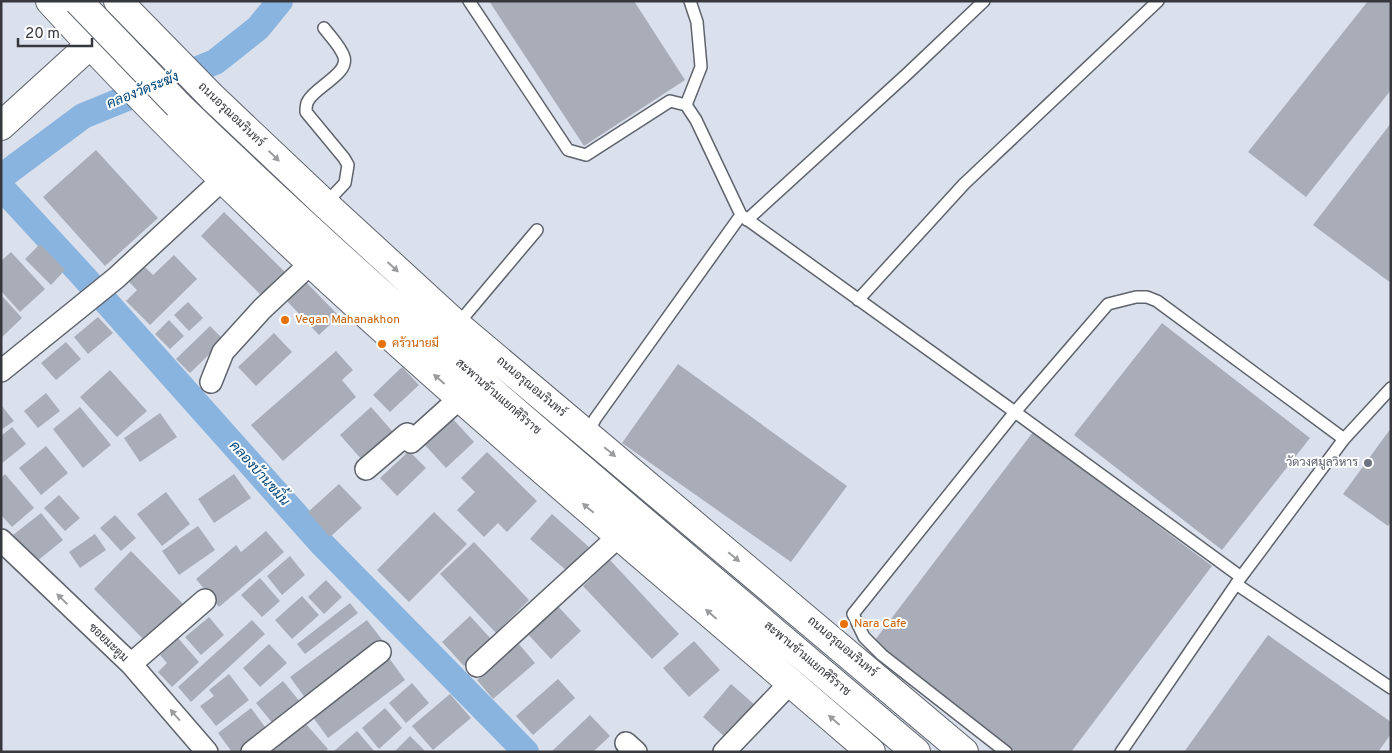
<svg xmlns="http://www.w3.org/2000/svg" width="1392" height="753" font-family="Overpass,Sarabun,sans-serif">
	<style>
		.lines { fill: none; stroke-linecap: round; stroke-linejoin: round }
		.canal { stroke: #8ab4e0; stroke-width: 26 }
		.building { fill: #a8adb8 }
		.lane-casing { stroke: #5e636c; stroke-width: 14 }
		.street-casing { stroke: #5e636c; stroke-width: 24 }
		.secondary-casing { stroke: #5e636c; stroke-width: 30 }
		.lane { stroke: #fff; stroke-width: 11 }
		.street { stroke: #fff; stroke-width: 21 }
		.secondary { stroke: #fff; stroke-width: 28 }
		.secondary-bridge-casing { stroke: #5e636c; stroke-width: 30; stroke-linecap: butt }
		.secondary-bridge { stroke: #fff; stroke-width: 28 }
		.oneway { fill: #9a9c9e }
		.food-dot { fill: #e8710a; stroke: #fff; stroke-width: 2 }
		.worship-dot { fill: #6b7280; stroke: #fff; stroke-width: 2 }
		.labels { text-anchor: middle; dominant-baseline: central; stroke-width: 4; stroke-linejoin: round; paint-order: stroke }
		.street-label { font-size: 12px; fill: #36383d; stroke: #fff }
		.food-label { font-size: 12px; fill: #c56008; stroke: #fff; text-anchor: start }
		.worship-label { font-size: 12px; fill: #5b616d; stroke: #fff; text-anchor: end }
		.water-label { font-size: 14px; font-style: italic; fill: #00457a; stroke: #fff }
	</style>
	<rect width="100%" height="100%" fill="#dbe1ec"/>
	<g class="lines">
		<!-- canal -->
		<path class="canal" d="M1 177 83 116 215 62 258 28 280 1
			M1 187 84 277 322 544 526 752"/>
	</g>
	<!-- building -->
	<path class="building" d="M489 1H634L685 80 584 146Z
		M1368 1H1391V90L1306 197 1248 152Z
		M1391 123V283L1313 225Z
		M96 150 158 218 105 266 43 197Z
		M224 212 285 272 262 296 201 236Z
		M40 244 65 270 51 285 25 259Z
		M11 252 45 289 20 312 1 291V261Z
		M174 255 197 279 150 325 126 301 137 290 129 282 145 267 153 275Z
		M304 280 339 316 319 335 285 299Z
		M3 297 22 318 1 338V299Z
		M188 302 203 318 189 331 174 315Z
		M98 317 113 333 88 354 74 337Z
		M169 320 184 336 170 349 155 334Z
		M1162 323 1310 438 1222 550 1074 435Z
		M210 326 224 340 190 373 176 359Z
		M274 333 292 352 256 386 238 367Z
		M66 342 81 359 56 380 41 363Z
		M336 351 353 370 342 380 356 397 283 461 251 425Z
		M678 364 847 486 791 562 622 443Z
		M402 367 419 385 390 412 373 395Z
		M110 370 147 411 117 437 80 397Z
		M46 393 60 411 38 428 24 411Z
		M1 405 14 421 1 430Z
		M80 407 111 445 83 468 53 429Z
		M371 407 393 432 362 460 340 435Z
		M160 413 177 437 140 462 124 438Z
		M452 418 474 442 446 468 424 444Z
		M12 427 26 444 1 464V436Z
		M1391 428V522L1388 526 1343 494Z
		M1033 432 1212 566 1071 752H1016L872 644Z
		M46 446 68 473 41 495 19 468Z
		M409 451 426 468 397 496 380 478Z
		M487 452 537 501 507 532 498 523 484 537 457 510 475 492 461 478Z
		M5 474 34 508 12 527 1 515V478Z
		M234 474 251 498 214 523 198 499Z
		M339 484 362 508 330 537 308 512Z
		M166 492 190 524 162 546 137 514Z
		M59 495 80 518 65 531 44 508Z
		M434 512 467 544 409 602 377 570Z
		M41 513 63 540 36 562 13 535Z
		M552 514 589 547 567 571 530 539Z
		M115 515 136 538 121 551 100 528Z
		M198 526 215 550 179 575 162 551Z
		M266 531 284 552 219 607 196 579 236 545 241 552Z
		M95 534 106 550 80 568 69 552Z
		M474 542 529 600 496 633 440 574Z
		M131 551 184 605 146 642 94 589Z
		M290 556 305 575 282 595 267 576Z
		M610 560 679 634 652 659 583 586Z
		M260 578 280 601 262 617 241 595Z
		M326 580 342 597 324 614 308 597Z
		M302 596 319 615 292 639 275 620Z
		M554 602 581 631 551 659 524 630Z
		M350 603 358 613 305 654 297 644Z
		M470 616 492 640 464 666 442 642Z
		M209 617 224 635 201 655 185 637Z
		M252 620 265 634 191 702 178 687Z
		M367 620 383 641 306 699 290 677Z
		M1268 635 1391 722V734L1378 752H1184Z
		M178 638 199 662 172 687 158 672 167 663 160 655Z
		M694 641 720 670 689 697 663 668Z
		M269 644 287 663 260 687 243 668Z
		M519 644 535 663 493 699 477 680Z
		M389 658 405 680 328 738 312 716Z
		M229 674 249 700 216 726 200 706 214 696 209 690Z
		M558 679 575 698 533 735 516 716Z
		M283 681 301 703 274 725 256 703Z
		M412 683 429 703 406 723 389 703Z
		M731 684 755 705 726 738 703 717Z
		M450 694 471 718 433 750 412 726Z
		M251 708 268 731 241 752H232L218 733Z
		M385 708 402 728 379 749 362 728Z
		M590 715 610 736 593 752H551Z
		M305 723 328 749 325 752H272Z
		M357 731 375 752H335L334 751Z
		M410 736 426 752H394Z"/>
	<g class="lines">
		<!-- lane casing -->
		<g class="lane-casing">
			<path id="lane" d="M469 1 568 150 586 155 670 101 686 105 696 120 741 215 1015 412 1241 577
				M324 28C330 36 341 47 344 57 349 74 315 87 308 101 306 104 306 109 306 112L344 158 348 165 345 183 325 204
				M686 105 701 67 697 22 690 1
				M747 220 907 74 984 1
				M858 300 964 184 1158 1
				M457 325 537 230
				M588 434 595 419 741 215
				M1236 584 1391 688
				M1006 752 882 655 864 637 853 614 1015 412 1108 304 1136 297H1147L1157 301 1344 439
				M1121 752 1241 577 1344 439 1391 388"/>
		</g>
		<!-- street casing -->
		<g class="street-casing">
			<path id="street" d="M1 371 116 278 223 179
				M211 382 223 352 262 309 311 263
				M366 469 407 434 411 442 460 398
				M1 540 131 664 207 752
				M131 664 205 600
				M477 666 620 535
				M626 743 636 752
				M252 752 380 652
				M724 752 791 682"/>
		</g>
		<!-- secondary casing -->
		<g class="secondary-casing">
			<path id="secondary" d="M50 1C300 276 591 509 871 752
				M118 1 213 98 325 204 457 325 964 752
				M178 105C413 333 667 540 916 752
				M1 126 103 33"/>
		</g>
		<!-- lane -->
		<use href="#lane" class="lane"/>
		<!-- street -->
		<use href="#street" class="street"/>
		<!-- secondary -->
		<use href="#secondary" class="secondary"/>
		<!-- secondary-bridge casing -->
		<g class="secondary-bridge-casing">
			<path id="secondary-bridge" d="M78 1 178 105"/>
		</g>
		<!-- secondary-bridge -->
		<use href="#secondary-bridge" class="secondary-bridge"/>
	</g>
	<!-- one-way arrows -->
	<defs><path id="oneway-solid" d="M-6-.8H1V-3.2L6.5 0L1 3.2V.8H-6Z" transform="scale(1.25)"/></defs>
	<g class="oneway">
		<use href="#oneway-solid" transform="translate(274 156) rotate(44)"/>
		<use href="#oneway-solid" transform="translate(393 267) rotate(42)"/>
		<use href="#oneway-solid" transform="translate(439 379) rotate(-139)"/>
		<use href="#oneway-solid" transform="translate(610 452) rotate(40)"/>
		<use href="#oneway-solid" transform="translate(588 508) rotate(-140)"/>
		<use href="#oneway-solid" transform="translate(734 557) rotate(40)"/>
		<use href="#oneway-solid" transform="translate(62 599) rotate(-136)"/>
		<use href="#oneway-solid" transform="translate(711 614) rotate(-139)"/>
		<use href="#oneway-solid" transform="translate(175 715) rotate(-131)"/>
		<use href="#oneway-solid" transform="translate(834 720) rotate(-139)"/>
	</g>
	<!-- markers -->
	<g class="food-dot">
		<circle cx="285" cy="320" r="5"/>
		<circle cx="382" cy="344" r="5"/>
		<circle cx="844" cy="624" r="5"/>
	</g>
	<circle class="worship-dot" cx="1368" cy="463" r="5"/>
	<g class="labels">
		<!-- street labels -->
		<g class="street-label">
			<text transform="translate(231 115) rotate(44)">ถนนอรุณอมรินทร์</text>
			<text transform="translate(531 387) rotate(40)">ถนนอรุณอมรินทร์</text>
			<text transform="translate(498 397) rotate(41)">สะพานข้ามแยกศิริราช</text>
			<text transform="translate(108 643) rotate(44)">ซอยมะตูม</text>
			<text transform="translate(842 647) rotate(40)">ถนนอรุณอมรินทร์</text>
			<text transform="translate(807 659) rotate(40)">สะพานข้ามแยกศิริราช</text>
		</g>
		<!-- food labels -->
		<g class="food-label">
			<text x="295" y="320">Vegan Mahanakhon</text>
			<text x="392" y="344">ครัวนายมี</text>
			<text x="854" y="624">Nara Cafe</text>
		</g>
		<!-- worship labels -->
		<g class="worship-label">
			<text x="1358" y="463">วัดวงศมูลวิหาร</text>
		</g>
		<!-- water labels -->
		<g class="water-label">
			<text transform="translate(143 91) rotate(-22)">คลองวัดระฆัง</text>
			<text transform="translate(259 474) rotate(48)">คลองบ้านขมิ้น</text>
		</g>
	</g>
	<!-- border -->
	<rect width="1392" height="753" fill="none" stroke="#36383d" stroke-width="5"/>
	<!-- scale -->
	<path d="M18 38v8h74v-8" fill="none" stroke="#36383d" stroke-width="2.5"/>
	<text x="25" y="38" font-size="15" fill="#36383d" stroke="#ffffff" stroke-width="4" paint-order="stroke">20 m</text>
</svg>
